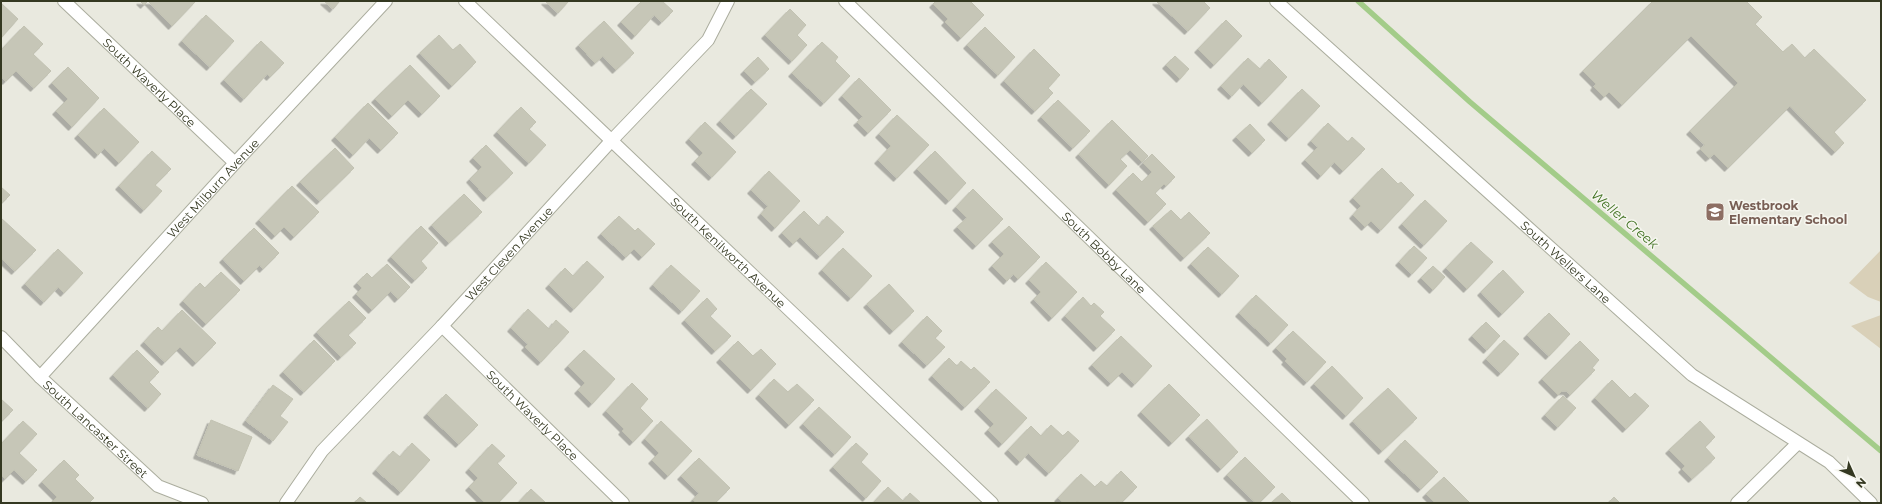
<svg xmlns="http://www.w3.org/2000/svg" width="1882" height="504" font-family="Montserrat,sans-serif">
	<style>
		.green { fill: #d9d0b8 }
		.lines { fill: none; stroke-linecap: round; stroke-linejoin: round }
		.stream { stroke: #a3cc89; stroke-width: 5.5 }
		.building { fill: #c6c6b7; stroke: #c2c2b2; filter: url(#shadow) }
		.minor-casing { stroke: #abad9e; stroke-width: 14 }
		.minor { stroke: #fff; stroke-width: 12 }
		.labels { text-anchor: middle; dominant-baseline: central; stroke-width: 3; stroke-linejoin: round; paint-order: stroke }
		.street-label { font-size: 12px; fill: #343821; stroke: #f6f6ef }
		.education-label { font-size: 12px; font-weight: bold; fill: #785e54; stroke: #f6f6ef; text-anchor: start }
		.water-label { font-size: 13px; font-style: italic; fill: #3e701f; stroke: #f6f6ef }
	</style>
	<defs>
		<filter id="shadow"><feDropShadow dx="-3.5" dy="3.5" stdDeviation="0" flood-color="#0004"/></filter>
	</defs>
	<rect width="100%" height="100%" fill="#e9e9df"/>
	<!-- green -->
	<path class="green" d="M1881 250V302L1868 297 1849 283Z
		M1881 315V349L1851 326Z"/>
	<g class="lines">
		<!-- stream -->
		<path class="stream" d="M1358 1 1470 102 1881 451"/>
	</g>
	<!-- building -->
	<path class="building" d="M140 1H196L172 26 148 1 144 5Z
		M324 1H340L333 9Z
		M545 1H569L558 13Z
		M642 1H662L673 11 662 22 654 15 635 36 621 22Z
		M936 1H970L984 15 961 38 945 22 948 19 933 4Z
		M1156 1H1203L1210 8 1188 31Z
		M1653 1H1746L1762 17 1755 24 1783 52 1792 44 1805 58 1814 49 1866 100 1834 132 1844 143 1835 152 1790 106 1728 168 1714 154 1709 158 1700 149 1705 145 1690 131 1738 83 1691 36 1622 105 1609 92 1604 97 1594 87 1596 84 1583 71Z
		M1 3 18 19 1 38Z
		M790 9 806 25 797 35 807 45 792 61 765 35Z
		M206 15 234 41 210 67 182 41Z
		M1226 20 1242 36 1214 65 1198 49Z
		M604 21 634 53 616 70 603 56 595 63 579 45Z
		M24 26 43 44 33 54 51 71 34 88 16 71 6 81 1 77V50Z
		M985 27 1015 57 998 75 967 45Z
		M439 35 453 50 460 44 476 62 452 86 420 53Z
		M261 41 284 63 270 77 267 74 244 99 224 80Z
		M822 42 838 57 835 61 850 76 824 103 792 73Z
		M1034 49 1060 75 1048 88 1053 93 1035 111 1004 81Z
		M1175 56 1189 69 1180 79 1166 65Z
		M758 57 769 69 755 82 744 71Z
		M1248 58 1260 69 1269 59 1287 77 1262 103 1243 84 1232 96 1221 86Z
		M410 65 440 96 422 114 408 100 392 116 375 99Z
		M68 67 99 98 72 127 56 111 68 99 52 83Z
		M859 78 891 110 868 133 857 122 863 117 842 96Z
		M751 89 767 104 736 136 720 121Z
		M1302 89 1320 106 1289 138 1271 121Z
		M1058 100 1090 131 1073 148 1041 117Z
		M368 103 398 133 381 150 369 138 353 155 335 137Z
		M521 107 536 122 529 129 546 145 529 163 497 132Z
		M104 108 139 142 119 163 104 148 98 155 78 135Z
		M897 115 929 145 897 178 878 160 891 146 879 134Z
		M1112 120 1148 156 1142 162 1130 150 1120 159 1127 166 1109 185 1079 154Z
		M705 122 736 152 712 177 695 161 703 153 689 139Z
		M1328 123 1348 142 1352 137 1365 149 1343 171 1334 162 1321 176 1305 160 1318 147 1311 141Z
		M1250 124 1265 140 1252 153 1236 137Z
		M486 145 513 173 487 198 470 179 482 167 473 158Z
		M335 148 354 168 320 201 300 182Z
		M152 151 171 169 155 185 162 191 144 210 119 186Z
		M935 151 966 183 949 201 917 169Z
		M1152 154 1175 177 1166 186 1164 184 1155 193 1166 204 1148 222 1116 190 1133 173 1142 182 1152 172 1143 163Z
		M1382 168 1398 184 1401 182 1414 195 1381 230 1371 221 1365 227 1353 215 1361 206 1353 198Z
		M769 171 800 201 775 228 761 214 768 206 751 190Z
		M292 186 319 212 294 237 284 227 275 236 259 220Z
		M1 187 10 195 1 204Z
		M973 189 1003 219 976 246 957 227 967 218 956 207Z
		M464 194 482 212 449 243 432 225Z
		M1425 200 1447 221 1424 245 1402 224Z
		M1171 210 1181 220 1189 212 1210 233 1184 258 1153 226Z
		M804 211 819 226 827 216 844 232 820 256 800 237 793 244 782 233Z
		M619 216 635 231 638 228 655 244 642 257 634 249 626 257 601 234Z
		M1 218 36 250 15 271 1 258Z
		M421 226 438 243 421 261 427 268 415 280 391 257Z
		M1009 226 1040 257 1018 279 1013 274 1007 281 992 266 1004 254 992 242Z
		M254 228 279 253 263 269 260 265 244 281 223 259Z
		M1471 242 1493 262 1467 289 1446 268Z
		M1414 246 1427 258 1412 274 1399 262Z
		M1208 247 1239 276 1222 294 1191 264Z
		M843 248 872 276 851 298 822 270Z
		M58 249 83 273 64 293 58 287 44 302 25 284Z
		M587 261 604 277 574 309 549 285 565 268 573 276Z
		M1046 262 1077 292 1052 318 1034 299 1041 292 1029 280Z
		M387 264 410 287 398 299 391 291 372 310 356 294 362 288 357 283 367 273 372 278Z
		M671 265 700 291 682 311 653 285Z
		M1433 266 1445 277 1433 290 1421 278Z
		M1503 270 1524 292 1502 314 1481 292Z
		M221 272 240 290 206 324 183 301 200 283 205 288Z
		M889 284 914 311 893 331 867 304Z
		M1256 295 1288 325 1271 343 1239 313Z
		M1083 297 1091 306 1094 303 1104 312 1100 316 1115 330 1097 348 1065 316Z
		M707 298 717 309 710 316 731 336 715 351 685 320Z
		M349 301 366 318 348 335 356 343 341 357 317 332Z
		M528 309 549 329 556 320 569 332 541 362 525 347 528 344 511 328Z
		M182 310 216 343 196 363 180 347 165 362 144 342 158 327 162 331Z
		M1549 313 1570 334 1549 356 1527 335Z
		M927 316 942 331 935 338 945 347 927 365 902 342Z
		M1486 322 1500 336 1487 350 1472 336Z
		M1293 331 1326 362 1307 382 1285 361 1287 359 1276 348Z
		M1121 336 1152 366 1135 384 1122 372 1111 383 1092 365Z
		M314 340 335 361 304 392 283 372Z
		M1504 340 1519 354 1501 373 1486 359Z
		M738 341 753 356 761 349 776 364 751 390 720 359Z
		M1580 341 1599 360 1592 368 1595 370 1570 395 1567 391H1562L1558 395 1542 379Z
		M137 350 159 372 149 382 161 394 148 408 113 375Z
		M584 350 615 379 592 404 578 390 585 383 568 366Z
		M949 358 957 366 961 361 971 370 974 367 990 382 965 407 932 376Z
		M1332 366 1363 398 1346 416 1314 384Z
		M774 379 788 392 797 384 814 400 789 425 759 395Z
		M1612 380 1630 398 1635 393 1649 406 1626 429 1595 398Z
		M632 383 648 399 640 408 653 421 633 442 622 431 624 429 606 411Z
		M1169 384 1200 415 1172 443 1141 412Z
		M273 385 293 399 280 416 288 422 273 441 246 421Z
		M1388 388 1417 418 1382 451 1353 421Z
		M996 389 1027 418 1002 444 988 430 994 424 978 408Z
		M446 394 478 425 459 444 427 414Z
		M1563 396 1576 408 1558 427 1545 415Z
		M1 399 13 410 1 422Z
		M819 407 851 437 835 454 803 424Z
		M1207 419 1238 452 1221 469 1189 436Z
		M211 420 252 437 238 471 197 455Z
		M23 421 37 434 19 453 37 470 26 481 14 470 5 479 1 475V444Z
		M661 421 692 451 668 476 652 460 659 453 645 439Z
		M1700 421 1715 437 1705 447 1715 458 1692 479 1682 469 1685 466 1669 450Z
		M1051 425 1063 436 1068 431 1079 441 1049 473 1028 453 1020 462 1008 450 1031 426 1041 436Z
		M1405 440 1438 472 1421 489 1388 458Z
		M412 443 430 460 401 492 376 470 393 451 400 457Z
		M856 443 868 454 861 462 881 481 866 498 833 467Z
		M492 444 505 456 497 463 517 483 498 503H485L469 487 478 478 469 469Z
		M1245 457 1275 487 1259 503H1256L1227 475Z
		M699 458 730 488 715 503H696L693 500 699 493 681 476Z
		M64 460 79 475 75 479 94 498 89 503H51L57 497 42 482Z
		M1121 471 1137 487 1121 503 1117 501 1115 503H1080L1077 501 1075 503H1063L1058 498 1081 474 1095 487 1101 481 1107 486Z
		M1444 477 1470 503H1435L1426 494Z
		M888 487 903 501 910 493 921 503H873Z
		M531 489 546 503H518Z
		M1282 493 1292 503H1271Z
		M360 497 367 503H354Z
		M1614 497 1620 503H1608Z"/>
	<g class="lines">
		<!-- minor casing -->
		<g class="minor-casing">
			<g id="minor">
				<path id="s1" d="M64 1 235 163"/>
				<path id="s2" d="M465 1 992 503"/>
				<path id="s3" d="M845 1 1363 503"/>
				<path id="s4" d="M1276 1 1692 375 1829 462 1871 503"/>
				<path id="s5" d="M442 326 623 503"/>
				<path id="s6" d="M1 337 40 377 158 486 202 503"/>
				<path id="s7" d="M40 377 235 163 386 1"/>
				<path id="s8" d="M286 503 322 451 442 326 612 140 708 40 728 1"/>
				<path d="M1737 503 1798 443"/>
			</g>
		</g>
		<!-- minor -->
		<use href="#minor" class="minor"/>
	</g>
	<!-- icons -->
	<defs>
		<g id="school-square" transform="scale(1)"><rect x="-9" y="-9" width="18" height="18" rx="4" fill="#8d6e63" stroke="#f6f6ef"/><path d="M0-5L7-2L0 1L-7-2ZM-4 1L0 2.5L4 1V4Q0 6-4 4Z" fill="#fff"/></g>
	</defs>
	<g fill-rule="evenodd">
		<use href="#school-square" x="1715" y="212"/>
	</g>
	<g class="labels">
		<!-- street labels -->
		<g class="street-label">
			<text stroke="none"><textPath href="#s1" startOffset="118">South Waverly Place</textPath></text>
			<text stroke="none"><textPath href="#s7" startOffset="256">West Milburn Avenue</textPath></text>
			<text stroke="none"><textPath href="#s2" startOffset="364">South Kenilworth Avenue</textPath></text>
			<text stroke="none"><textPath href="#s3" startOffset="361">South Bobby Lane</textPath></text>
			<text stroke="none"><textPath href="#s8" startOffset="335">West Cleven Avenue</textPath></text>
			<text stroke="none"><textPath href="#s4" startOffset="390">South Wellers Lane</textPath></text>
			<text stroke="none"><textPath href="#s5" startOffset="127">South Waverly Place</textPath></text>
			<text stroke="none"><textPath href="#s6" startOffset="132">South Lancaster Street</textPath></text>
		</g>
		<!-- education labels -->
		<g class="education-label">
			<text x="1729" y="205">Westbrook<tspan x="1729" dy="14">Elementary School</tspan></text>
		</g>
		<!-- water labels -->
		<g class="water-label">
			<text transform="translate(1625 219) rotate(40)">Weller Creek</text>
		</g>
	</g>
	<!-- border -->
	<rect width="1882" height="504" fill="none" stroke="#343821" stroke-width="4"/>
	<!-- north arrow -->
	<g transform="translate(1854 476) rotate(135)" stroke="#f6f6ef" stroke-width="3" paint-order="stroke">
	<path d="M0-3L7 15L0 10L-7 15Z" fill="#343821"/>
	<text y="-6" font-size="11" font-weight="bold" text-anchor="middle" fill="#343821">N</text>
	</g>
</svg>
